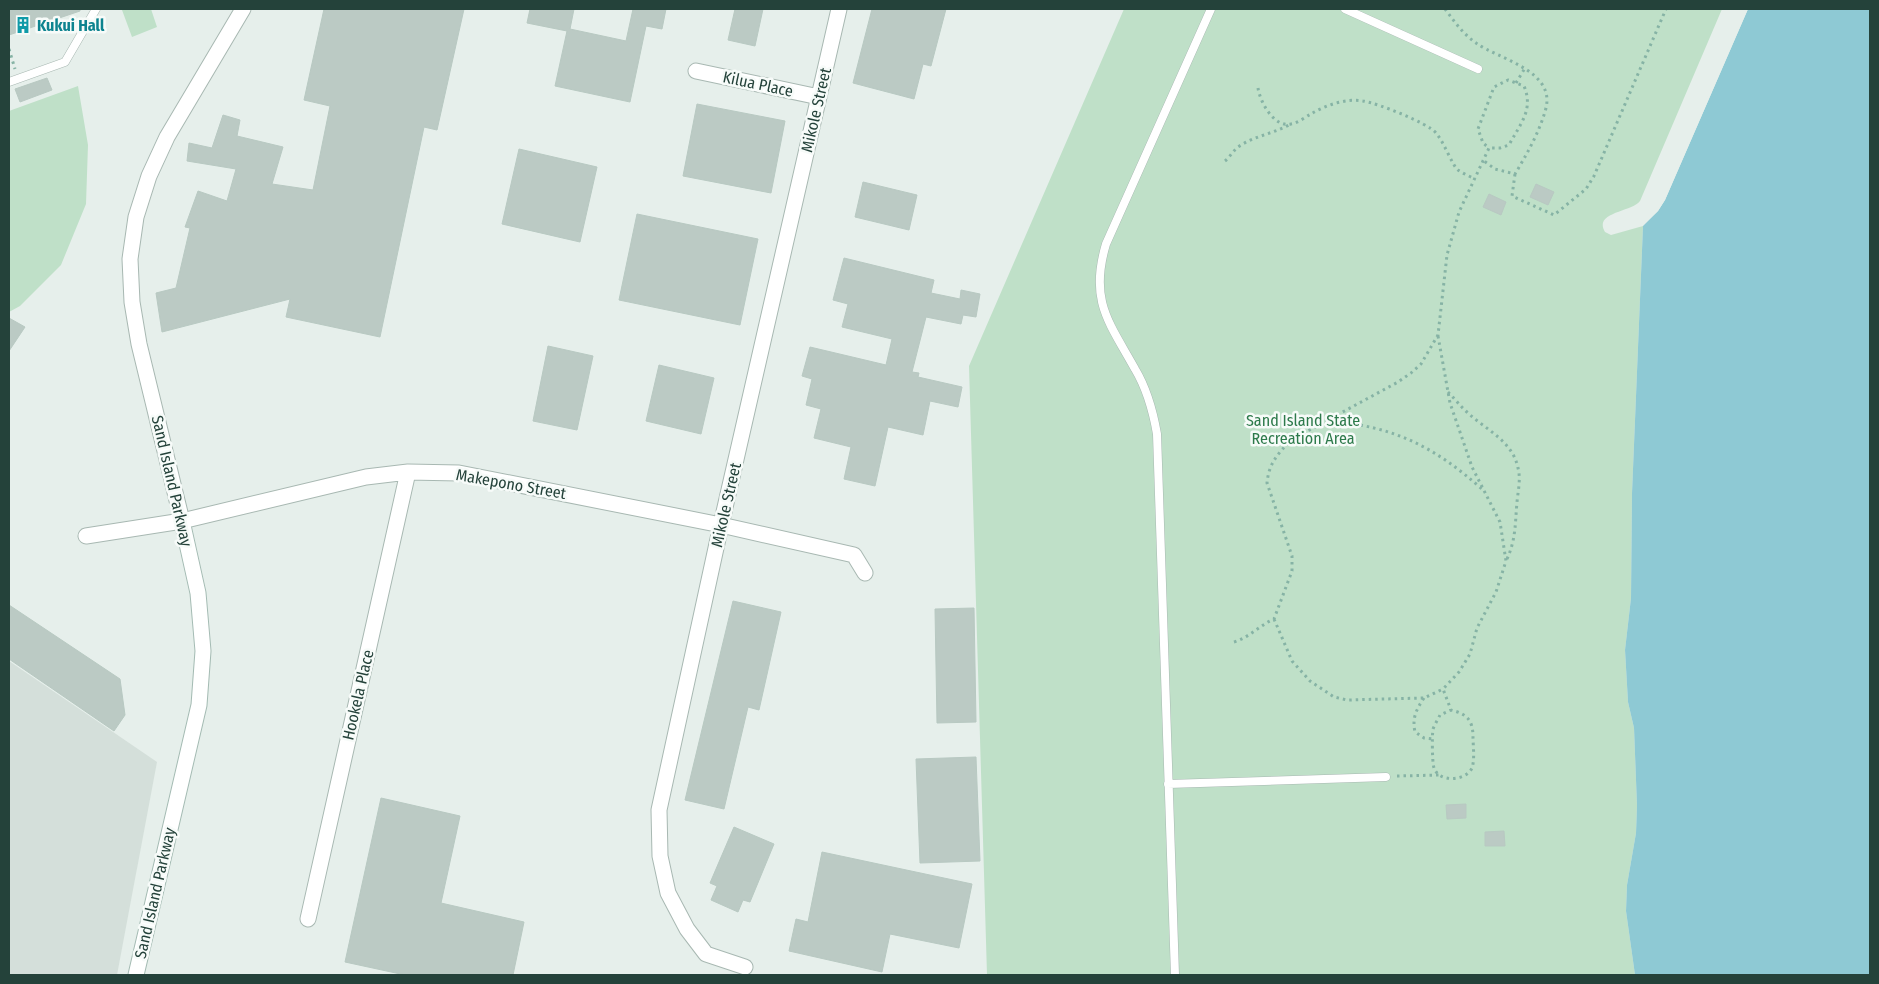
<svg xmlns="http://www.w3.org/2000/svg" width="1879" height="984" font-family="'Fira Sans Condensed',sans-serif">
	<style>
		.built { fill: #d4dfda }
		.green { fill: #bfe0c8 }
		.water { fill: #8ec9d4 }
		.pier { fill: #e6efeb }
		.building { fill: #bbcac4; stroke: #b8c9c2 }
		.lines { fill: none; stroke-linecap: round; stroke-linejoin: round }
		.service-casing { stroke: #a8b8b2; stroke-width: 9 }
		.minor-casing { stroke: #a8b8b2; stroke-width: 17 }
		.tertiary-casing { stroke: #a8b8b2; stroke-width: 17 }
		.secondary-casing { stroke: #a4bbb3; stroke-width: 17 }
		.path { stroke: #86b3a5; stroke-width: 3; stroke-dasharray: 2.5 4; stroke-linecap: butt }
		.service { stroke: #fff; stroke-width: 8 }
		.minor { stroke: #fff; stroke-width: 15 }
		.tertiary { stroke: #fff; stroke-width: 15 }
		.secondary { stroke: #fff; stroke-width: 15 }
		.labels { text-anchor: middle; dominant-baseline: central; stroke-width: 5; stroke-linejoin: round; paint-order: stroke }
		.culture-label { font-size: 16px; font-weight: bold; fill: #0d838f; stroke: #f7fbf9; text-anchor: start }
		.street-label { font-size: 16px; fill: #24423a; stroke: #f7fbf9 }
		.park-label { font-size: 16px; fill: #2d7a4b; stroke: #f7fbf9 }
	</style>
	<rect width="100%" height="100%" fill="#e6efeb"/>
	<!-- built -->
	<path class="built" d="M9 661 157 762 117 975H9Z"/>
	<!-- green -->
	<path class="green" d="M126 9H151L157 27 132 37 122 10Z
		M1124 9H1722L1640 201C1632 212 1593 212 1605 232L1611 235 1643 226 1632 493 1631 598 1625 650 1628 702 1634 728 1637 806 1636 833 1627 885 1626 911 1635 975H987L969 366Z
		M78 86 88 145 86 204 61 265 20 306 9 312V111Z"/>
	<!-- water -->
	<path class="water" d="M1748 9H1870V975H1635L1626 911 1627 885 1636 833 1637 806 1634 728 1628 702 1625 650 1631 598 1632 493 1643 226 1658 211 1665 200Z"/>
	<!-- pier -->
	<path class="pier" d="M1745 9H1748L1665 200 1658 211 1641 227 1656 210 1663 199Z"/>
	<!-- building -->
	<path class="building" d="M9 9H80V11L9 35Z
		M324 9H464L437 130 424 127 380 337 286 317 290 299 162 332 156 293 176 288 190 228 185 227 198 191 227 201 236 169 187 161 189 143 212 148 223 115 240 120 237 136 283 147 272 184 313 190 330 106 304 100Z
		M530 9H574L570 29 626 41 633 9H666L662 29 646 26 630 102 555 86 567 31 527 23Z
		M735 9H763L755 46 728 40Z
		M872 9H946L931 66 923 64 914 99 853 83Z
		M47 78 52 90 20 102 15 89Z
		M697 104 785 121 771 193 683 176Z
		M519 149 597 167 580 242 502 224Z
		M863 182 917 195 909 230 855 217Z
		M1536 184 1554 192 1548 205 1530 197Z
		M1489 194 1506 202 1501 215 1483 207Z
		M637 214 758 239 740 325 619 300Z
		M844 258 934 280 931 293 960 299 961 290 980 294 976 317 963 315 961 324 926 317 912 372 919 373 918 377 962 387 958 407 930 401 923 435 888 427 875 486 844 479 851 447 814 438 821 409 806 405 812 379 802 376 810 347 886 365 892 339 842 327 848 304 833 300Z
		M9 318 25 327 9 351Z
		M548 346 593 356 577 430 533 421Z
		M659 365 714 378 701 434 646 421Z
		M733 601 781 612 759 710 748 707 724 809 685 800Z
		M9 605 120 679 125 715 114 731 9 659Z
		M974 608 976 722 937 723 935 609Z
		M976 757 980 861 920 863 916 759Z
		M381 798 460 816 441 903 524 922 513 975H405L345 962Z
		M1466 804V818L1447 819 1446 805Z
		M734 827 774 844 750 902 743 900 738 912 711 900 717 886 710 883Z
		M1504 831 1505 846H1485V832Z
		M822 852 972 884 959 948 890 934 882 972 789 951 796 919 808 922Z"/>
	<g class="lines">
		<!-- service casing -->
		<g class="service-casing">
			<path id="service" d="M1345 9 1478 69
				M9 82 65 62 96 9
				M1168 784 1386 777
				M1175 975 1157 434C1153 411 1147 389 1135 369 1109 322 1089 301 1106 244L1211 9"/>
		</g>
		<!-- minor casing -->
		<g class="minor-casing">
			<path id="minor" d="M696 71 819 97
				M86 536 182 521 366 477 408 472 459 473 721 525 854 555 865 573
				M308 919 408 472
				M745 967 706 954 687 929 668 893 660 856 659 810 721 525 839 9"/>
		</g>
		<!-- tertiary casing -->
		<g class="tertiary-casing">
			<path id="tertiary" d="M182 521 139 344 132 302 130 259 136 217 149 176 167 137 243 9"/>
		</g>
		<!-- secondary casing -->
		<g class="secondary-casing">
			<path id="secondary" d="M136 975 199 705 203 651 198 593 182 521"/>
		</g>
		<!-- path -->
		<path class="path" d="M1445 9C1454 21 1463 34 1476 43 1498 59 1555 70 1546 108 1540 131 1527 154 1515 174L1495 169 1484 161
			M9 49 15 69
			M1516 83 1525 68
			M1258 88C1260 102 1274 128 1291 124 1298 123 1305 117 1311 114 1326 105 1346 98 1363 101 1377 103 1428 123 1436 133 1444 142 1452 165 1458 170 1462 173 1469 176 1475 179
			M1225 161C1230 157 1233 151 1238 147 1254 136 1272 134 1289 125
			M1515 174 1512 196 1554 215 1586 189 1594 176 1666 9
			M1438 336 1450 403 1472 467 1500 522 1506 561 1496 592 1477 628 1470 654 1459 672 1443 689 1451 710C1467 714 1473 720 1473 737 1473 746 1475 759 1472 768 1466 781 1439 783 1434 768 1432 762 1432 734 1433 729 1435 724 1438 719 1440 715L1451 710
			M1448 392C1455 399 1461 407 1469 414 1487 430 1513 442 1518 468 1521 479 1518 491 1517 502 1515 524 1516 539 1507 559
			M1328 421C1394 426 1435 447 1483 490
			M1274 619 1292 661 1310 681 1334 697 1347 700 1424 698 1443 689
			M1234 642C1250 637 1260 625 1274 619L1292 571V556L1267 483C1269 463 1277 455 1291 440L1398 382 1411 373 1421 364 1438 335 1447 255 1459 212 1489 148 1483 143 1478 129 1494 87 1508 80 1524 86C1534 110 1520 124 1509 145L1500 148H1489
			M1424 698C1416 710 1412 718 1415 732L1424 738 1433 739
			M1397 776 1439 775"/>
		<!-- service -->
		<use href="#service" class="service"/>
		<!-- minor -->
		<use href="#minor" class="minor"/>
		<!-- tertiary -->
		<use href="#tertiary" class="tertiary"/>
		<!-- secondary -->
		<use href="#secondary" class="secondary"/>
	</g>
	<!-- icons -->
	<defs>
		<g id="building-bare" transform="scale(1.35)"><path d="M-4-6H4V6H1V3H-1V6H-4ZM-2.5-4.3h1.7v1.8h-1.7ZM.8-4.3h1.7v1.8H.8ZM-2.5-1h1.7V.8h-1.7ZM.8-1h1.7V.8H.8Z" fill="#0f9aa8" stroke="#f7fbf9" stroke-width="2.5" paint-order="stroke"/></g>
	</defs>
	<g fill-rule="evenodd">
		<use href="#building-bare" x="23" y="25"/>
	</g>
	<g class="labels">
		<!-- culture labels -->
		<g class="culture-label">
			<text x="37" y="25">Kukui Hall</text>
		</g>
		<!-- street labels -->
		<g class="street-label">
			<text transform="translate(758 84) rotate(12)">Kilua Place</text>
			<text transform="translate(816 110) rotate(-77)">Mikole Street</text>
			<text transform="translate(172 481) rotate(77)">Sand Island Parkway</text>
			<text transform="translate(511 484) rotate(10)">Makepono Street</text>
			<text transform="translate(726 505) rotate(-77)">Mikole Street</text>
			<text transform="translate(358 695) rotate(-77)">Hookela Place</text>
			<text transform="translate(155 893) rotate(-77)">Sand Island Parkway</text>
		</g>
		<!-- park labels -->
		<g class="park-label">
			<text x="1303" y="420">Sand Island State<tspan x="1303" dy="18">Recreation Area</tspan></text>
		</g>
	</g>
	<!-- border -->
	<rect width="1879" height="984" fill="none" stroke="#24423a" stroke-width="20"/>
</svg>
